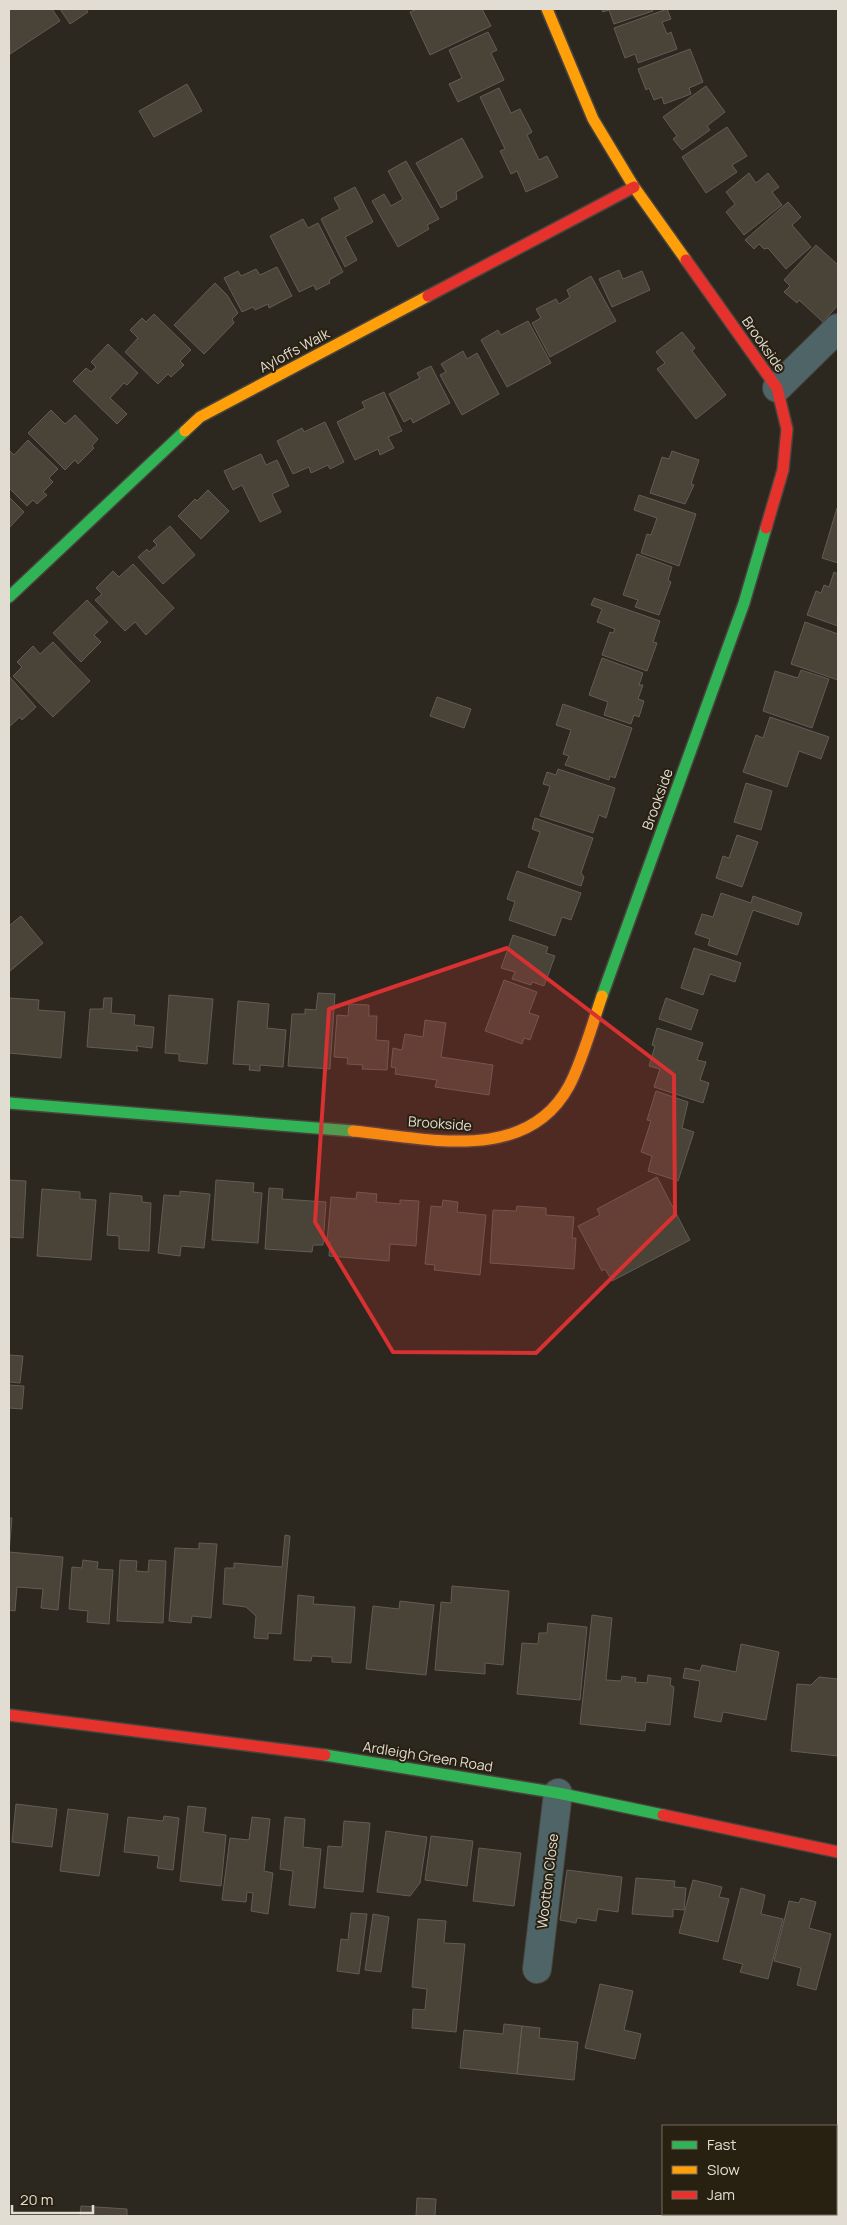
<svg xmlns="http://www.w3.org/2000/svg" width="847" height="2225" font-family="Manrope,sans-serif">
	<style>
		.building { fill: #494338; stroke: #615d56 }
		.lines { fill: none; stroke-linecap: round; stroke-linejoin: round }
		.street-casing { stroke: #48443d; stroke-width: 30 }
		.fast-casing { stroke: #48443d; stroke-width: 14 }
		.slow-casing { stroke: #48443d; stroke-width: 14 }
		.jam-casing { stroke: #48443d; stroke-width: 14 }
		.street { stroke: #4f6467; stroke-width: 28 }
		.fast { stroke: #30b455; stroke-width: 11 }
		.slow { stroke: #ff9f0a; stroke-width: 11 }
		.jam { stroke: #e5322d; stroke-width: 11 }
		.marked { fill: #d73131; fill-opacity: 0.2; stroke: #d73131; stroke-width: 4; stroke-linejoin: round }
		.labels { text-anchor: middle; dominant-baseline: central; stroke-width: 4; stroke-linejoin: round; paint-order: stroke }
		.street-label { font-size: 14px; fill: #e2ddd3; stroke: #282011 }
	</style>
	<rect width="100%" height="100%" fill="#2c2820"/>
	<!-- building -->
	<path class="building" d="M9 9H52L60 21 10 54Z
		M60 9H86L88 12 70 24Z
		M417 9H482L491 26 430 55 410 12Z
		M601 9H652L653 11 614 24 609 10 603 12Z
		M667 9 671 19 662 22 667 34 671 32 677 49 638 63 635 54 625 58 614 28Z
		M488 32 497 50 491 53 504 80 458 102 449 84 462 78 449 50Z
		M690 49 703 82 689 88 691 94 664 104 662 97 654 100 649 88 646 90 638 69Z
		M187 84 202 111 154 137 139 111Z
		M706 86 725 112 707 126 710 130 682 150 673 139 677 136 663 117Z
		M499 88 511 113 520 109 532 132 527 135 539 160 547 156 558 177 526 192 517 171 511 174 500 151 505 149 480 97Z
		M727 127 747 156 732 165 737 172 706 193 682 157Z
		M462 138 483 177 456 192 457 199 441 208 416 163Z
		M406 161 439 219 427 225 429 229 398 247 372 201 384 194 391 206 403 199 388 171Z
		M749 173 756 183 768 173 779 187 772 192 782 205 744 235 726 212 735 204 726 192Z
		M355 187 373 222 345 237 357 260 345 267 321 219 340 209 334 198Z
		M788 202 801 217 792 225 811 247 786 269 768 248 764 249 759 244 754 249 745 240Z
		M303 219 308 228 318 223 343 272 329 280 330 283 316 290 314 285 299 292 270 236Z
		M816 245 838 265V305L823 322 799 300 797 303 784 292 790 286 784 280Z
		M277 267 292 296 269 308 268 304 255 310 253 307 242 312 224 278 238 271 241 276 256 269 260 275Z
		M619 270 623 279 642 271 650 290 612 307 599 279Z
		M591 276 616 321 550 357 532 323 541 318 536 309 556 299 559 304 570 297 567 290Z
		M215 283 227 295 238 313 232 319 234 323 204 354 174 325Z
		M154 314 191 350 180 361 184 365 171 377 168 374 158 384 125 352 138 338 130 330 142 318 146 322Z
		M528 321 551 363 507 387 481 340 498 330 501 335Z
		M682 332 695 348 692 351 726 395 696 419 657 369 665 363 656 352Z
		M108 344 138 373 127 385 124 383 110 398 127 414 117 424 73 381 86 368 91 372 96 367 91 362Z
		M463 351 467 359 477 353 499 394 462 415 440 375 446 372 441 364Z
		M431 366 450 403 413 423 411 418 404 422 389 394 420 378 417 373Z
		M384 392 402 431 388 437 394 448 380 455 378 449 355 460 337 422 365 408 362 402Z
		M51 410 65 424 75 415 98 439 92 446 94 448 78 464 75 460 65 470 28 433Z
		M325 422 344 462 330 469 328 465 311 473 309 467 293 474 277 441 302 428 304 432Z
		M28 440 58 469 49 478 53 482 43 492 47 495 37 504 33 500 27 506 9 488V450L14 455Z
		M672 451 699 460 691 484 694 485 685 504 650 493 662 457 669 459Z
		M261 454 266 465 277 460 289 486 272 494 281 512 260 522 242 485 233 490 224 471Z
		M208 490 229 511 201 539 178 516 195 499 197 501Z
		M639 495 696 514 679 566 641 553 647 534 651 535 657 518 634 510Z
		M9 497 24 512 9 528Z
		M837 508H838V563L822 558Z
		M170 526 195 555 163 584 138 557 147 549 149 552 157 545 153 541Z
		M637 554 672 567 668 580 671 582 659 615 635 607 638 600 623 595Z
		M133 564 174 608 146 635 135 622 125 631 95 600 102 594 96 588 113 571 119 577Z
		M834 572 838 574V626L807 615 816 591 821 593 824 585 829 587Z
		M594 598 660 621 653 642 657 643 647 671 602 655 610 632 613 633 615 629 597 622 602 609 591 605Z
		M87 600 108 622 94 635 101 642 81 662 53 633Z
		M805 622 838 634V680L791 664Z
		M53 642 90 681 53 717 13 676 22 667 17 662 33 646 40 654Z
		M602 658 643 673 639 685H643L638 699 644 701 639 717 634 715 631 724 604 715 608 702 589 695Z
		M801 670 829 679 812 728 763 711 775 671 798 678Z
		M9 676 36 707 22 720 20 717 9 727Z
		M437 697 471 709 464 728 430 716Z
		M563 704 632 728 615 778 610 776 609 780 565 765 569 756 563 754 571 730 556 725Z
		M770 717 829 737 821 759 799 751 787 787 743 772 756 735 763 738Z
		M558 769 615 788 606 818 599 815 593 833 540 816 550 786 543 784 547 772 556 775Z
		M746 783 772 791 761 830 734 822Z
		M535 818 593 838 581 873 584 877 581 886 528 867 540 832 532 829Z
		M737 835 758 842 742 887 716 878 723 856 729 858Z
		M517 871 581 893 571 920 562 917 555 936 509 920 515 902 507 899Z
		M721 893 751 903 753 896 802 913 798 925 753 910 737 955 708 945 710 939 695 934 702 914 713 917Z
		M21 916 43 943 9 972V926Z
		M513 935 548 947 546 953 555 956 544 986 532 982 531 985 512 979 515 972 501 968Z
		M694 948 741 963 735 982 710 974 703 995 681 988Z
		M504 980 537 992 529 1013 539 1016 530 1040 524 1038 522 1044 485 1031Z
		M318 993 335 994 330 1069 288 1066 292 1014H305V1009L316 1010Z
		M169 995 213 999 207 1064 179 1061V1054L165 1053Z
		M9 998 39 1000 38 1010 65 1012 61 1058 9 1053Z
		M104 998H112L111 1013 135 1015 134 1025 154 1027 152 1048 136 1046 138 1051 87 1047 90 1009H103Z
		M666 998 698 1010 691 1030 659 1019Z
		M238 1001 269 1004 267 1028 286 1030 283 1067 260 1065V1071L249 1070 250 1065 233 1064Z
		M349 1004 369 1005V1016H377L376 1040 389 1041 387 1070 362 1069 363 1065 347 1064 348 1058 334 1057 337 1015 348 1016Z
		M425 1020 446 1023 441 1057 493 1065 489 1095 435 1087 437 1080 395 1074 396 1068 391 1067 393 1048 402 1050 405 1034 423 1037Z
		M657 1028 703 1043 697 1060 706 1062 700 1080 709 1083 703 1103 654 1087 660 1069 649 1066 655 1046 652 1045Z
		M656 1091 688 1102 682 1128 694 1132 678 1181 648 1171 652 1156 641 1152 651 1121 647 1120Z
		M657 1177 690 1240 612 1281 605 1269 602 1271 578 1226 600 1215 597 1209Z
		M9 1180 26 1181 23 1238 9 1237Z
		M216 1180 254 1183 253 1192 262 1193 258 1243 212 1240Z
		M269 1188 283 1189 282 1199 326 1202 323 1245H313L312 1252 265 1249Z
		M42 1189 80 1192V1199L96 1200 91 1260 37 1256Z
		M180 1191 210 1194 204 1248 181 1246 180 1256 158 1253 164 1195 180 1196Z
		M357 1192 377 1194 376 1202 400 1204V1200L419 1201 416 1246 390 1244 389 1261 329 1256 330 1242H327L331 1197 356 1199Z
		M110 1193 142 1196V1202L151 1203 149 1251 119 1249V1236L107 1235Z
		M443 1200 458 1202 457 1212 486 1215 480 1275 434 1270 435 1265 425 1264 431 1206 442 1207Z
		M517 1206 546 1208V1215L574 1217 572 1238H576L574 1269 490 1263 493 1210 516 1211Z
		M9 1355 23 1356 20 1383 9 1382Z
		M9 1385 24 1386 22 1409 9 1408Z
		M9 1518H12L9 1552 63 1557 58 1610 41 1608 43 1589 17 1587 15 1611 9 1610Z
		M285 1535 290 1536 281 1634 268 1633V1639L254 1638 256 1616 246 1607 223 1604 225 1568H234V1563L282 1567Z
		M199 1543 217 1544 211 1618 192 1616 191 1623 169 1621 175 1548 199 1549Z
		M83 1560 98 1562 97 1569 113 1570 109 1624 87 1622 88 1611 69 1609 72 1567 82 1568Z
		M120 1560 137 1561 136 1571 148 1572 149 1560 166 1561 163 1623 117 1621Z
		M452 1586 509 1591 503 1665 485 1663V1674L435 1670 441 1602 451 1603Z
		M298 1595 314 1597 313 1604 355 1607 351 1663 332 1662V1657L312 1656 311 1661 294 1660Z
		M400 1601 434 1605 426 1675 366 1669 373 1606 399 1609Z
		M592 1615 612 1618 606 1680 621 1681 622 1676 636 1678 635 1682 647 1683 648 1675 671 1678 670 1685 674 1687 670 1725 646 1722 645 1731 580 1724Z
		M548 1623 587 1627 580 1700 517 1694 522 1643 538 1644 539 1633H547Z
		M741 1644 779 1652 766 1720 723 1712 721 1722 694 1717 700 1681 683 1678 685 1668 700 1671 702 1665 736 1672Z
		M819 1677 838 1679V1756L791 1751 797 1684 811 1685Z
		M16 1804 57 1809 52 1847 12 1842Z
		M188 1806 206 1808 203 1832 226 1835 221 1886 180 1881Z
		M68 1809 108 1814 99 1876 60 1871Z
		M164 1816 179 1818 173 1870 157 1868 159 1856 124 1852 128 1817 163 1821Z
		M252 1817 270 1819 264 1871 273 1873 268 1914 251 1911 253 1893 247 1892 246 1902 222 1900 230 1838 249 1840Z
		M285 1817 305 1819 303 1847 321 1849 315 1908 289 1905 293 1871 280 1869Z
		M344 1821 370 1823 363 1892 324 1888 328 1846 342 1847Z
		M386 1831 427 1837 420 1883 410 1896 377 1892Z
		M431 1836 473 1841 467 1886 425 1880Z
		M479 1848 521 1853 514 1906 473 1901Z
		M567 1870 622 1877 618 1912 598 1909 596 1921 577 1918 576 1923 560 1920Z
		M636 1878 675 1881 674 1887 686 1888 684 1910 673 1909V1917L632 1914Z
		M693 1880 722 1887 719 1897 729 1899 718 1942 679 1933Z
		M741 1888 765 1895 761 1914 783 1919 768 1979 740 1972 743 1964 723 1959Z
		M801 1898 816 1902 809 1928 831 1934 816 1990 797 1985 801 1968 774 1961 789 1901 799 1903Z
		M351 1913 367 1914 359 1974 337 1971 341 1939 348 1940Z
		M373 1914 389 1917 381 1972 365 1970Z
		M418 1919 446 1921 444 1943 465 1944 456 2032 412 2028 413 2009 425 2010 427 1989 412 1987Z
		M600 1984 633 1991 624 2030 641 2034 635 2059 585 2048Z
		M504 2024 522 2026 517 2074 460 2068 464 2030 503 2034Z
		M522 2026 540 2028 539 2038 578 2042 574 2080 517 2074Z
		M417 2198 436 2199 435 2216H416Z
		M81 2206 127 2209V2216H80Z"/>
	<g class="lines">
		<!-- street casing -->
		<g class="street-casing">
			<path id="street" d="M777 388 838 328
				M537 1969 558 1793"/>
		</g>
		<!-- fast casing -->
		<g class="fast-casing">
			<path id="fast" d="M9 597 185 431
				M602 996 744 603 766 528
				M9 1103 353 1131
				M325 1755 558 1793 663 1815"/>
		</g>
		<!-- slow casing -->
		<g class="slow-casing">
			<path id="slow" d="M547 9 593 119 634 187 686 260
				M185 431 200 417 428 296
				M353 1131C426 1138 526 1165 569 1086 582 1062 593 1022 602 996"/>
		</g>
		<!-- jam casing -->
		<g class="jam-casing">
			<path id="jam" d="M686 260 777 388 787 429 783 470 766 528
				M428 296 634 187
				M9 1715 325 1755
				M663 1815 838 1852"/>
		</g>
		<!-- street -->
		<use href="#street" class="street"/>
		<!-- fast -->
		<use href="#fast" class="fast"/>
		<!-- slow -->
		<use href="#slow" class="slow"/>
		<!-- jam -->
		<use href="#jam" class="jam"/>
	</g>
	<!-- marked area -->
	<path class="marked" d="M507 948 674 1075 675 1215 536 1353 393 1352 315 1222 329 1009Z"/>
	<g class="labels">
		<!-- street labels -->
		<g class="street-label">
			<text transform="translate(764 344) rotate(55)">Brookside</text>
			<text transform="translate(294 350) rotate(-28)">Ayloffs Walk</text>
			<text transform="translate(657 799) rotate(-70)">Brookside</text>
			<text transform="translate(440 1123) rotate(4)">Brookside</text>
			<text transform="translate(428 1756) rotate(9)">Ardleigh Green Road</text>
			<text transform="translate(547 1881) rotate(-83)">Wootton Close</text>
		</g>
	</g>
	<!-- border -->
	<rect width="847" height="2225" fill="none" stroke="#e2ddd3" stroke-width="20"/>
	<!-- legend -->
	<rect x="662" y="2125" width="175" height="90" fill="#282011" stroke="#726c5f"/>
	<rect x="672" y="2141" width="25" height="8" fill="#30b455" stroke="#726c5f"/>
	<text x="707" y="2150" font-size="15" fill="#e2ddd3">Fast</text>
	<rect x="672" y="2166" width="25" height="8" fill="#ff9f0a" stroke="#726c5f"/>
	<text x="707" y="2175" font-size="15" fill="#e2ddd3">Slow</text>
	<rect x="672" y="2191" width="25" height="8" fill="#e5322d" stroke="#726c5f"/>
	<text x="707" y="2200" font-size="15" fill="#e2ddd3">Jam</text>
	<!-- scale -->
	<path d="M12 2205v8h81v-8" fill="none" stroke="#e2ddd3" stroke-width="2.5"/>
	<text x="20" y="2205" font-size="15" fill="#e2ddd3" stroke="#282011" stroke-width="4" paint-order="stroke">20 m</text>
</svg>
